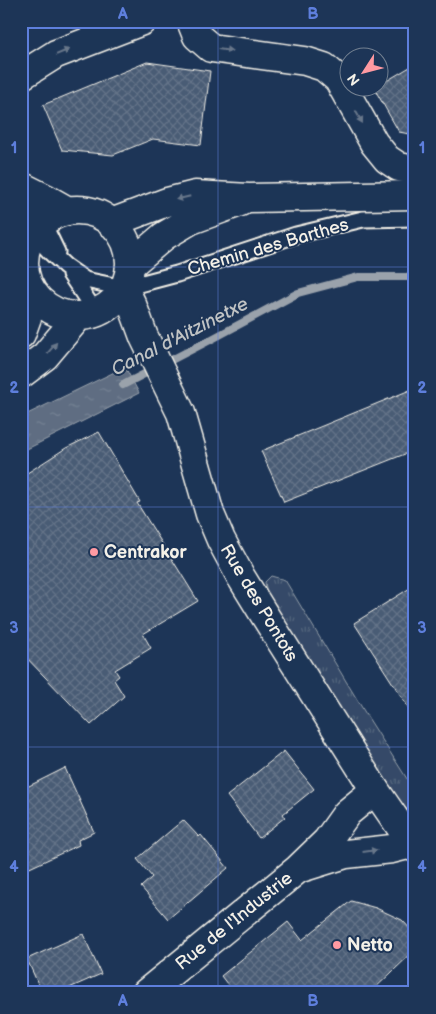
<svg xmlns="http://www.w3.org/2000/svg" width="436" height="1014" font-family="'Balsamiq Sans',sans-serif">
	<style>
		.grass { fill: url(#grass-tufts); stroke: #949ea8 }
		.water { fill: url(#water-ripples); stroke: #9aa2ab }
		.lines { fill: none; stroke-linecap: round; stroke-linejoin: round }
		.stream { stroke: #9aa2ab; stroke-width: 8 }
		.building { fill: url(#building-cross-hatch); stroke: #f4f1e8 }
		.lane-casing { stroke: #f4f1e8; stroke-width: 19 }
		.street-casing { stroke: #f4f1e8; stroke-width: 31 }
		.secondary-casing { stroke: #f4f1e8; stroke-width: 31 }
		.lane { stroke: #1d3557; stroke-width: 15 }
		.street { stroke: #1d3557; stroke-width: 28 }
		.secondary { stroke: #1d3557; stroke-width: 28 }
		.oneway { fill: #68778a }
		.grid { fill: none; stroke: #5e7fdd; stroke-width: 1; stroke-opacity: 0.55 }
		.poi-dot { fill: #ff9aa2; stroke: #1d3557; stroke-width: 2 }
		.labels { text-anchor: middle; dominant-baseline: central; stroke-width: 4; stroke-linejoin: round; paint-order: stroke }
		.street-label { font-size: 18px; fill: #f4f1e8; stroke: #1d3557 }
		.poi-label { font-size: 18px; font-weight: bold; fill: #f4f1e8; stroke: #1d3557; text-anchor: start }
		.water-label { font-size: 19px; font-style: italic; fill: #c0c3c4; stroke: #1d3557 }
		.neatline { fill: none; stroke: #5e7fdd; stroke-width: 2 }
		.grid-label { font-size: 16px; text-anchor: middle; font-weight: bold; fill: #5e7fdd }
	</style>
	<defs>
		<pattern id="grass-tufts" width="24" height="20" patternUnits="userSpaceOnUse" patternTransform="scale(1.25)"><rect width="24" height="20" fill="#354a67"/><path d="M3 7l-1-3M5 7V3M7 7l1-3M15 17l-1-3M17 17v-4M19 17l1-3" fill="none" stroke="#53657d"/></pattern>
		<pattern id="water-ripples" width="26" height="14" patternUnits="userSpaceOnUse" patternTransform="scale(1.25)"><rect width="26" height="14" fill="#5e6d82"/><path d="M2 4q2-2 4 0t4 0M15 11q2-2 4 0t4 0" fill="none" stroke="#768294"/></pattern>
		<pattern id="building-cross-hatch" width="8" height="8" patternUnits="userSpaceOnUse" patternTransform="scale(1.25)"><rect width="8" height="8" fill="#485b74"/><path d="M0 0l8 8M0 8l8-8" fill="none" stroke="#637388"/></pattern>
	</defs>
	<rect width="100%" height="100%" fill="#1d3557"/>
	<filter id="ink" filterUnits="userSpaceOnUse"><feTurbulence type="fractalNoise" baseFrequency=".02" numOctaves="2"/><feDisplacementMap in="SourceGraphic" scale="10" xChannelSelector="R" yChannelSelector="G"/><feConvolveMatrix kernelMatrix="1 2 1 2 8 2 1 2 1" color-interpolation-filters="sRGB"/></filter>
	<g filter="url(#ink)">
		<!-- grass -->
		<path class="grass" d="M271 576 285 580 367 716 409 782H415V816L403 806 382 778 267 594 265 582Z"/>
		<!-- water -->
		<path class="water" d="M125 367 139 393 21 452V417Z"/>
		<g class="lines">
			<!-- stream -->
			<path class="stream" d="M123 385 212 339 298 293 358 277H415"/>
		</g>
		<!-- building -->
		<path class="building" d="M147 62 210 71 201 145 153 139 113 155 62 150 43 105Z
			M415 64V135L399 132 374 88H378V86Z
			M415 388V450L284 502 261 451Z
			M99 432 140 502 137 503 198 601 143 634 151 648 115 670 119 676 114 680 124 696 91 725 21 652V477L66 448Z
			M415 585V718L354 623Z
			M284 751 314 789 283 814 285 817 259 838 227 796Z
			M65 768 94 832 78 840 79 845 21 872V790Z
			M183 820 199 837 201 835 228 868 168 919 141 887 152 877 137 859Z
			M351 901 376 908 402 920 415 934V950L370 993H234L221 976 288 922 302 940Z
			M83 934 101 974 58 993H42L27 959Z"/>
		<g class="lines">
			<!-- lane casing -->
			<g class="lane-casing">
				<path id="lane" d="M21 191 43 223 57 252
					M21 220 49 251 65 266 85 280 124 288 177 274 296 235 363 219 415 218
					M70 274 96 313"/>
			</g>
			<!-- street casing -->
			<g class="street-casing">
				<path id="street" d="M191 21 197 36 211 48 305 61 324 67 338 79 374 143 387 159 399 167 415 170
					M21 76 56 54 142 21
					M301 868 346 854 392 849 412 844
					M146 993 298 869 327 841 347 813 375 790"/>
			</g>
			<!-- secondary casing -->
			<g class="secondary-casing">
				<path id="secondary" d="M21 186 45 198 68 211
					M24 263a53 53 0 1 1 106 0a53 53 0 1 1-106 0Z
					M111 223 167 202 195 195 249 198 415 195
					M130 265 164 236 191 220 240 202
					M124 288 133 307 144 337 181 413 210 514 221 540 241 577 265 616 375 790 415 848
					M21 334 35 295
					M21 374 45 356 78 317"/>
			</g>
			<!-- lane -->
			<use href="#lane" class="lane"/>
			<!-- street -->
			<use href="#street" class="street"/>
			<!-- secondary -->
			<use href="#secondary" class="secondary"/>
		</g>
		<!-- one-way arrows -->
		<defs><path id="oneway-solid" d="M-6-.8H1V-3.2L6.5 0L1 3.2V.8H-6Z" transform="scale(1.25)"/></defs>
		<g class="oneway">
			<use href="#oneway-solid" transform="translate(225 50) rotate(7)"/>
			<use href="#oneway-solid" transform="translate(63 52) rotate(-22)"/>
			<use href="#oneway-solid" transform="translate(359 117) rotate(61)"/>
			<use href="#oneway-solid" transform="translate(183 198) rotate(167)"/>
			<use href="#oneway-solid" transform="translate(52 348) rotate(-49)"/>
			<use href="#oneway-solid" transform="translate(370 851) rotate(-7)"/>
		</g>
	</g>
	<!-- grid -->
	<path class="grid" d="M218 21V993M21 267H415M21 507H415M21 747H415"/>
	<!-- markers -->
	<g class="poi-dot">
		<circle cx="94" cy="552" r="5"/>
		<circle cx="337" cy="945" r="5"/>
	</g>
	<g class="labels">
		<!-- street labels -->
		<g class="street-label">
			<text transform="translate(268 247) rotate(-16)">Chemin des Barthes</text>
			<text transform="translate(259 603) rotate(59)">Rue des Pontots</text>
			<text transform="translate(234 921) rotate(-39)">Rue de l'Industrie</text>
		</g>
		<!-- poi labels -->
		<g class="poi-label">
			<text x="104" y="552">Centrakor</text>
			<text x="347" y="945">Netto</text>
		</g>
		<!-- water labels -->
		<g class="water-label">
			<text transform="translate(180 337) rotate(-27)">Canal d'Aitzinetxe</text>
		</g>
	</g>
	<!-- margin -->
	<rect width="436" height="1014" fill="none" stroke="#1d3557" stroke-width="55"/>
	<!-- north arrow -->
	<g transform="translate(364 72) rotate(234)"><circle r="24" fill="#1d3557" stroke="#738091"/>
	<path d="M0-4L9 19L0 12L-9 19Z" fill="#ff9aa2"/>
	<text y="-8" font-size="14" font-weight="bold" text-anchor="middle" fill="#f4f1e8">N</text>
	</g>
	<rect x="28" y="28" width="380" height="958" class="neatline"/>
	<g class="grid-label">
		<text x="123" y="19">A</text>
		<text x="313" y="19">B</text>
		<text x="14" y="153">1</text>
		<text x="422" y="153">1</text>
		<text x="14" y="393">2</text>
		<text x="422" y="393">2</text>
		<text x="14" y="633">3</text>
		<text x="422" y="633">3</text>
		<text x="14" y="872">4</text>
		<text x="422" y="872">4</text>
		<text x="123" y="1006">A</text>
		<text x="313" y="1006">B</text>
	</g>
</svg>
